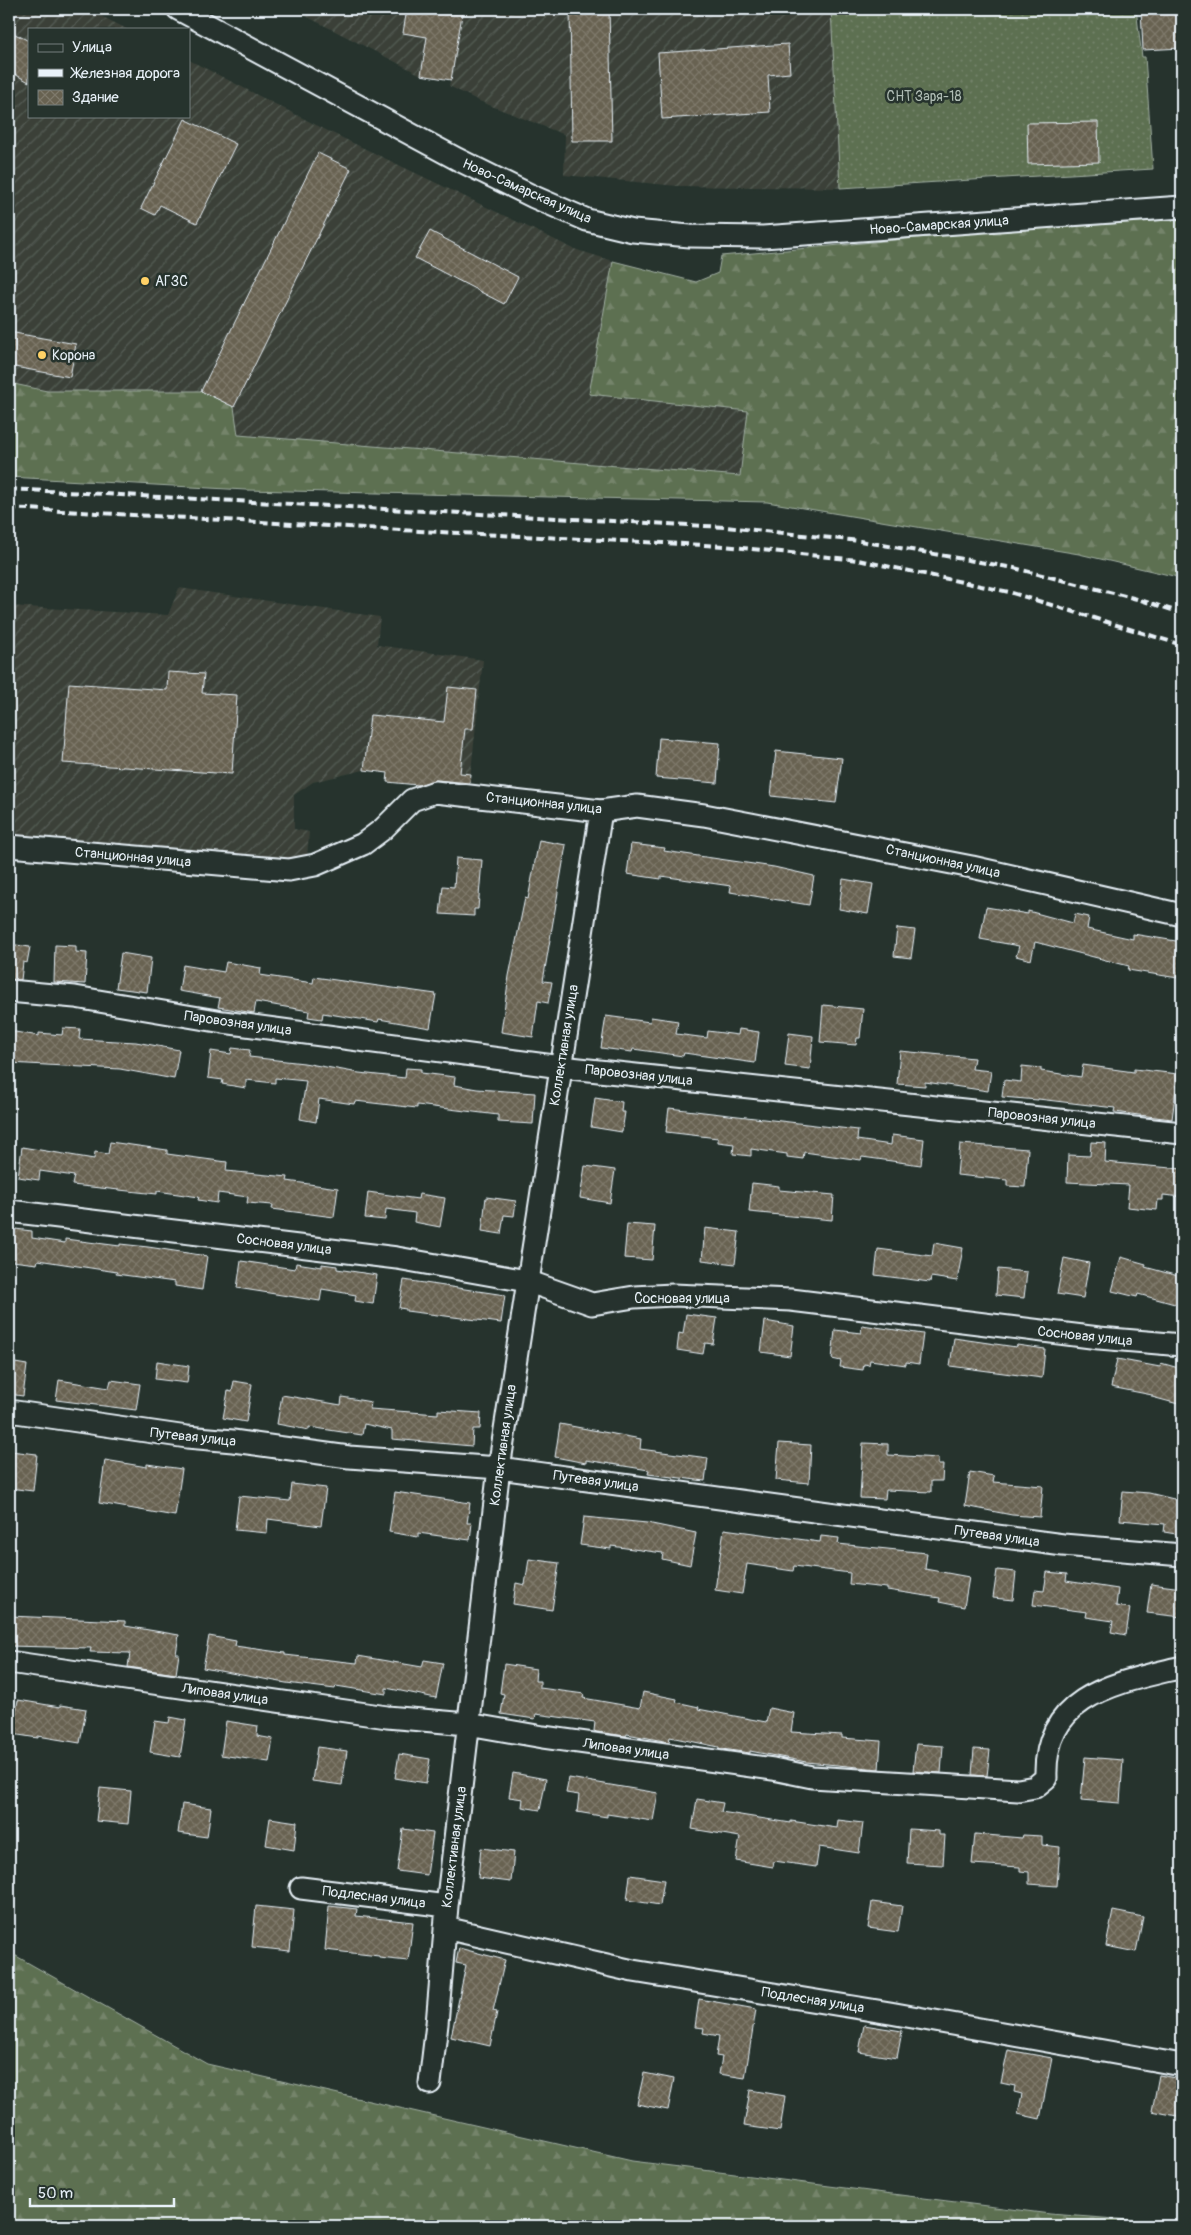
<svg xmlns="http://www.w3.org/2000/svg" width="1191" height="2235" font-family="Pangolin,sans-serif">
	<style>
		.industrial { fill: url(#industrial-furrows) }
		.grass { fill: url(#grass-dots); stroke: #a2b0a4 }
		.forest { fill: url(#forest-firs); stroke: #a2b0a4 }
		.building { fill: url(#building-cross-hatch); stroke: #e8f1f8 }
		.lines { fill: none; stroke-linecap: round; stroke-linejoin: round }
		.street-casing { stroke: #e8f1f8; stroke-width: 25 }
		.street { stroke: #26332d; stroke-width: 21 }
		.rail { stroke: #e8f1f8; stroke-width: 4; stroke-dasharray: 8 4; stroke-linecap: butt }
		.poi-dot { fill: #ffd166; stroke: #26332d; stroke-width: 2 }
		.labels { text-anchor: middle; dominant-baseline: central; stroke-width: 5; stroke-linejoin: round; paint-order: stroke }
		.park-label { font-size: 14px; fill: #b0bdb5; stroke: #26332d }
		.street-label { font-size: 14px; fill: #e8f1f8; stroke: #26332d }
		.poi-label { font-size: 14px; fill: #e8f1f8; stroke: #26332d; text-anchor: start }
	</style>
	<defs>
		<pattern id="industrial-furrows" width="10" height="10" patternUnits="userSpaceOnUse" patternTransform="scale(1.25)"><rect width="10" height="10" fill="#3a4138"/><path d="M-1 1l2-2M0 10L10 0M9 11l2-2" fill="none" stroke="#565d56"/></pattern>
		<pattern id="grass-dots" width="8" height="8" patternUnits="userSpaceOnUse" patternTransform="scale(1.25)"><rect width="8" height="8" fill="#5d6f51"/><path d="M2 2h.1M6 6h.1" fill="none" stroke="#74846b" stroke-width="1.8" stroke-linecap="round"/></pattern>
		<pattern id="forest-firs" width="22" height="20" patternUnits="userSpaceOnUse" patternTransform="scale(1.25)"><rect width="22" height="20" fill="#5d6f51"/><path d="M5 1l3.5 6h-7zM16 11l3.5 6h-7z" fill="#74846b"/></pattern>
		<pattern id="building-cross-hatch" width="8" height="8" patternUnits="userSpaceOnUse" patternTransform="scale(1.25)"><rect width="8" height="8" fill="#686251"/><path d="M0 0l8 8M0 8l8-8" fill="none" stroke="#7e796b"/></pattern>
	</defs>
	<rect width="100%" height="100%" fill="#26332d"/>
	<filter id="ink" filterUnits="userSpaceOnUse"><feTurbulence type="fractalNoise" baseFrequency=".02" numOctaves="2"/><feDisplacementMap in="SourceGraphic" scale="10" xChannelSelector="R" yChannelSelector="G"/><feConvolveMatrix kernelMatrix="1 2 1 2 8 2 1 2 1" color-interpolation-filters="sRGB"/></filter>
	<g filter="url(#ink)">
		<!-- industrial -->
		<path class="industrial" d="M9 9H87L127 29H29V116H189V60L328 131 574 249 613 261 589 394 748 411 740 476 238 435 234 407 47 391 9 383Z
			M292 9H831L840 188 677 186 564 175 565 135 479 101 449 86 450 80 421 75Z
			M179 588 380 617 377 645 483 660 469 790 387 782 388 773 364 770 313 782 294 795V829L309 832 307 859 280 863 9 842V606L168 615Z"/>
		<!-- grass -->
		<path class="grass" d="M831 9H1136L1142 57H1145L1153 169 840 188Z"/>
		<!-- forest -->
		<path class="forest" d="M1182 219V578L1079 554 767 502 246 490 9 477V383L47 391H201L234 407 238 435 740 476 748 411 589 394 613 261 696 282 718 273 721 256 949 235Z
			M9 1952 207 2064 632 2161 1050 2214 1182 2224V2226H9Z"/>
		<!-- building -->
		<path class="building" d="M407 9H463L451 80 421 75 427 37 403 33Z
			M570 9H609L612 141H572Z
			M1141 9H1182V48L1143 50Z
			M9 31 29 41V82L9 71Z
			M788 44 790 73 768 75 770 112 662 119 658 53Z
			M185 119 236 144 197 223 160 205 155 215 141 208Z
			M1098 122 1099 162 1028 164 1027 123Z
			M318 153 351 169 234 407 201 391Z
			M430 231 518 277 504 304 415 258Z
			M9 332 76 344 70 377 9 366Z
			M168 672 204 674 202 693 237 695 232 774 63 763 69 683 167 690Z
			M448 687 477 690 473 729H465L460 773 471 774 470 783 436 780 418 785 387 782 388 773 364 770 370 715 444 722Z
			M659 738 720 743 717 783 656 778Z
			M776 751 842 758 836 803 771 796Z
			M539 840 566 845 543 981 552 982 548 1003 538 1001 533 1037 501 1032 509 976 525 898 528 899Z
			M631 844 665 848 664 851 774 867 814 876 809 905 730 892 731 886 661 876V879L627 874Z
			M456 858 482 860 478 909H474V916L440 914 443 886 454 887Z
			M843 879 873 884 868 914 839 909Z
			M986 907 1028 914V911L1073 923 1075 914 1089 917 1087 929 1133 939V934L1182 942V962H1181L1178 978 1128 970 1129 966 1035 942 1031 960 1016 956 1019 946 980 939Z
			M897 928 915 930 911 958 894 956Z
			M9 944 30 947 27 963 23 962 21 980 9 979Z
			M55 945 76 946V952L87 953 85 984 54 982Z
			M121 953 151 958 147 992 116 988Z
			M226 962 261 968 260 975 313 983 314 977 436 994 430 1028 379 1019 378 1022 323 1013 322 1019 308 1017 309 1011 256 1002 254 1013 218 1007 220 998 179 991 183 965 224 972Z
			M823 1005 863 1009 860 1038H857L856 1045 820 1042Z
			M606 1016 650 1022 651 1017 678 1021 676 1034 707 1038 708 1031 738 1035 739 1029 759 1032 755 1063 684 1053 683 1056 633 1049 632 1052 601 1048Z
			M63 1028 80 1029 79 1039 136 1042 179 1050 174 1079 120 1069 9 1063V1031L39 1036V1033L62 1035Z
			M789 1033 813 1036 810 1069 785 1066Z
			M232 1048 250 1050 249 1057 304 1063 359 1073 405 1078 406 1068 421 1069V1073L455 1077 454 1085 477 1089 535 1093 533 1124 498 1122V1115L417 1105V1108L355 1101 354 1104 319 1099 316 1122 300 1119 306 1081 275 1078V1083L246 1080V1088L222 1084 223 1080 208 1078 211 1051 231 1054Z
			M900 1051 974 1058 972 1069 991 1071 988 1091 925 1082V1086L897 1084Z
			M1083 1065 1134 1072V1069L1178 1074 1172 1119 1114 1112 1115 1108 1038 1099V1100L1002 1097 1004 1080 1021 1082 1022 1066 1041 1068V1071L1081 1077Z
			M595 1098 622 1102 621 1112H625L622 1132 591 1127Z
			M669 1108 858 1130 857 1140 891 1145 892 1135 924 1139 921 1165 862 1157 861 1160 804 1152 803 1159 787 1157V1154L751 1149V1156L733 1154 734 1144 718 1142V1138L666 1132Z
			M110 1142 167 1150V1154L227 1162 226 1171 288 1177 287 1181 338 1188 334 1217 272 1209 273 1205 247 1203 248 1197 218 1193 217 1203 198 1200 199 1197 157 1191V1194L72 1185 74 1176 40 1171 39 1180 18 1177 22 1147 94 1159 95 1152 108 1154Z
			M1091 1142 1106 1143 1105 1162 1182 1169V1197L1163 1195V1200H1158L1157 1210 1127 1207 1129 1185 1067 1182 1068 1155 1090 1156Z
			M960 1144 1028 1149 1025 1187 1007 1186V1180L957 1175Z
			M585 1166 615 1170 610 1203 580 1198Z
			M752 1183 779 1186V1190L834 1195 832 1220 749 1212Z
			M368 1192 418 1199 419 1194 445 1198 440 1227 414 1222 415 1213 386 1209 385 1220 365 1218Z
			M486 1197 516 1201 514 1216 504 1215 501 1234 482 1231Z
			M627 1224 655 1226 652 1260 624 1258Z
			M705 1228 739 1232 735 1264 702 1260Z
			M15 1229 32 1231V1238L65 1243V1239L120 1246V1244L148 1247 207 1256 202 1290 175 1286V1282L116 1274 117 1272 38 1260 37 1264 12 1261Z
			M934 1243 963 1248 957 1281 931 1277 930 1282 875 1275 878 1249 932 1256Z
			M1121 1257 1146 1264 1145 1267 1182 1277V1306L1138 1294 1137 1297 1112 1291Z
			M1064 1258 1089 1263 1083 1298 1057 1294Z
			M241 1261 295 1269 296 1263 322 1267V1264L337 1266V1269L377 1275 373 1304 355 1301 356 1295 322 1289 320 1301 237 1288Z
			M998 1269 1027 1272 1024 1298 996 1295Z
			M404 1280 505 1295 501 1323 406 1311V1309L399 1308Z
			M686 1314 717 1318 713 1344 705 1343 703 1354 677 1350 679 1333 683 1334Z
			M765 1321 794 1326 790 1356 761 1352Z
			M862 1325 923 1334 919 1364 906 1362V1365L870 1360 869 1365 864 1364 863 1370 840 1367 841 1361 832 1359 835 1330 861 1333Z
			M954 1338 1016 1347 1017 1345 1045 1349 1042 1378 950 1366Z
			M1117 1359 1160 1367 1161 1363 1182 1369V1405L1152 1397V1395L1111 1387Z
			M157 1361 189 1366 187 1383 155 1379Z
			M9 1362 27 1365 23 1396 9 1394Z
			M59 1380 109 1388 111 1380 140 1384 136 1410 56 1400Z
			M234 1381 252 1384 246 1422 223 1418 228 1391 232 1392Z
			M282 1395 341 1405 342 1397 371 1402 370 1409 438 1414V1410L481 1413 480 1429H473L472 1446 392 1439V1430L364 1424 362 1435 309 1427V1430L277 1424Z
			M560 1424 641 1439 640 1449 708 1458 705 1481 648 1474 649 1470 586 1460V1463L555 1457Z
			M779 1443 811 1445 809 1483 776 1480Z
			M863 1443 888 1444V1455L938 1458V1465H943L942 1481H931V1492L886 1490 885 1499 860 1498Z
			M10 1451 37 1454 33 1491 9 1488Z
			M105 1460 147 1467V1464L182 1469 175 1516 99 1503Z
			M970 1472 994 1476 993 1482 1043 1486 1040 1517 1012 1515 965 1506Z
			M292 1484 326 1488 321 1526 268 1519 267 1533 235 1530 239 1496 290 1501Z
			M1123 1491 1149 1493 1182 1501V1535L1164 1532 1165 1524 1120 1520Z
			M395 1492 470 1503 467 1523H472L470 1540 418 1533V1537L389 1532Z
			M584 1517 647 1523 696 1533 690 1565 662 1559 663 1553 611 1546V1549L580 1545Z
			M724 1529 820 1542 821 1536 839 1538 838 1544 927 1553 925 1569 969 1577 964 1607 939 1602 940 1598 887 1590V1588L849 1584 850 1573 794 1566 793 1571 747 1564 742 1594 715 1590Z
			M529 1559 559 1563 552 1610 513 1604 516 1583 525 1585Z
			M997 1570 1016 1572 1013 1600 993 1598Z
			M1047 1572 1067 1574 1066 1581 1118 1589 1116 1606 1130 1608 1126 1635 1111 1632 1113 1621 1086 1617 1087 1612 1033 1605 1035 1590 1044 1591Z
			M1151 1584 1182 1588V1617L1147 1613Z
			M9 1616 125 1621V1626L179 1635 176 1654H179L176 1674 128 1667 130 1653 90 1652 91 1648 9 1646Z
			M209 1636 236 1641 235 1646 285 1653V1655L357 1663 358 1656 422 1667 424 1660 443 1663 436 1698 386 1688V1694L336 1686 335 1689 286 1683 203 1668Z
			M504 1664 536 1669 535 1681H540V1688L584 1694 583 1698 640 1708 643 1692 677 1699 676 1702 699 1707 698 1709 766 1722 769 1708 794 1713 791 1732 842 1735V1738L881 1741 879 1769 806 1762 750 1751V1753L722 1749H719V1747L670 1737 669 1742 627 1734 626 1736 597 1732 594 1731 595 1722 536 1714 535 1719 501 1714 504 1694 500 1693Z
			M18 1700 60 1707V1705L86 1709 80 1743 38 1736V1738L12 1734Z
			M170 1717 186 1720 180 1757 150 1752 155 1721 169 1723Z
			M226 1721 258 1726 257 1736 273 1739 269 1762 221 1755Z
			M916 1744 943 1746 941 1773 913 1771Z
			M317 1747 347 1751 342 1785 312 1781Z
			M974 1749 990 1750 987 1776 972 1775Z
			M399 1754 430 1759 426 1783 395 1778Z
			M1085 1757 1123 1760 1120 1803 1081 1800Z
			M513 1773 546 1779 540 1810 522 1807 523 1799 509 1797Z
			M569 1778 658 1793 653 1821 607 1814V1817L577 1812 579 1795 566 1793Z
			M100 1788 131 1791 128 1824 96 1821Z
			M697 1799 723 1803 721 1812 791 1823V1821L837 1828 838 1820 863 1823 859 1853 819 1847 816 1867 774 1861 773 1867 736 1861 740 1837 692 1829Z
			M182 1804 211 1808 207 1837 178 1833Z
			M270 1818 297 1822 294 1850 266 1845Z
			M403 1829 433 1833 427 1875 397 1871Z
			M909 1829 939 1831V1835H945L943 1865 907 1863Z
			M975 1834 1022 1838 1023 1835 1042 1836V1845L1060 1847 1057 1886 1029 1884V1872L1020 1871V1867L972 1864Z
			M481 1848 514 1852 511 1882 478 1878Z
			M630 1875 664 1880 660 1905 627 1900Z
			M872 1902 902 1906 898 1932 868 1928Z
			M256 1906 294 1910 290 1951 252 1947Z
			M329 1906 357 1909 356 1916 413 1922 408 1961 379 1958V1956L325 1950Z
			M1113 1911 1143 1917 1136 1952 1106 1946Z
			M459 1948 505 1960 493 2011 497 2012 490 2046 451 2037 466 1965 456 1963Z
			M699 1999 756 2009 745 2078 719 2074 722 2057 716 2056 719 2036 703 2033 704 2028 695 2027Z
			M864 2025 902 2031 897 2058 859 2052Z
			M1008 2050 1052 2058 1040 2119 1018 2114 1022 2094 1014 2092 1015 2086 1001 2083Z
			M644 2073 674 2079 668 2110 637 2104Z
			M1159 2075 1182 2079V2117L1152 2111Z
			M750 2090 785 2096 780 2131 744 2126Z"/>
		<g class="lines">
			<!-- street casing -->
			<g class="street-casing">
				<path id="street" d="M178 9 457 159 534 197 587 220 633 231 690 236 763 237 1182 207
					M9 846 289 870 315 865 363 844 383 829 412 800 435 792 601 811 637 806 704 815 972 867 1182 915
					M9 991 75 997 223 1022 561 1067 1182 1133
					M9 1211 397 1258 527 1281 592 1304 634 1297 673 1295 791 1300 1099 1338 1182 1345
					M9 1411 187 1437 233 1441 349 1457 499 1468 1063 1545 1182 1555
					M9 1662 387 1717 468 1724 543 1737 773 1769 812 1777 1018 1790 1035 1787 1046 1778C1043 1694 1117 1683 1182 1667
					M301 1888 447 1906
					M445 1928 633 1971 890 2013 1182 2065
					M430 2083 437 2024 447 1906 499 1468 601 811"/>
			</g>
			<!-- street -->
			<use href="#street" class="street"/>
			<!-- rail -->
			<path class="rail" d="M9 489 725 527 860 541 1014 568 1137 599 1182 613
				M9 508 419 531 724 546 858 560 1009 592 1182 645"/>
		</g>
	</g>
	<!-- markers -->
	<g class="poi-dot">
		<circle cx="145" cy="281" r="5"/>
		<circle cx="42" cy="355" r="5"/>
	</g>
	<g class="labels">
		<!-- park labels -->
		<g class="park-label">
			<text x="924" y="96">СНТ Заря-18</text>
		</g>
		<!-- street labels -->
		<g class="street-label">
			<text transform="translate(527 191) rotate(24)">Ново-Самарская улица</text>
			<text transform="translate(939 225) rotate(-4)">Ново-Самарская улица</text>
			<text transform="translate(544 803) rotate(6)">Станционная улица</text>
			<text transform="translate(133 857) rotate(5)">Станционная улица</text>
			<text transform="translate(943 861) rotate(12)">Станционная улица</text>
			<text transform="translate(238 1023) rotate(8)">Паровозная улица</text>
			<text transform="translate(564 1045) rotate(-81)">Коллективная улица</text>
			<text transform="translate(639 1075) rotate(6)">Паровозная улица</text>
			<text transform="translate(1042 1118) rotate(6)">Паровозная улица</text>
			<text transform="translate(284 1244) rotate(7)">Сосновая улица</text>
			<text x="682" y="1298">Сосновая улица</text>
			<text transform="translate(1085 1336) rotate(6)">Сосновая улица</text>
			<text transform="translate(193 1437) rotate(6)">Путевая улица</text>
			<text transform="translate(503 1445) rotate(-82)">Коллективная улица</text>
			<text transform="translate(596 1481) rotate(8)">Путевая улица</text>
			<text transform="translate(997 1536) rotate(8)">Путевая улица</text>
			<text transform="translate(225 1694) rotate(8)">Липовая улица</text>
			<text transform="translate(626 1749) rotate(8)">Липовая улица</text>
			<text transform="translate(454 1847) rotate(-83)">Коллективная улица</text>
			<text transform="translate(374 1897) rotate(7)">Подлесная улица</text>
			<text transform="translate(813 2000) rotate(9)">Подлесная улица</text>
		</g>
		<!-- poi labels -->
		<g class="poi-label">
			<text x="155" y="281">АГЗС</text>
			<text x="52" y="355">Корона</text>
		</g>
	</g>
	<!-- margin -->
	<rect width="1191" height="2235" fill="none" stroke="#26332d" stroke-width="30"/>
	<rect x="15" y="15" width="1161" height="2205" fill="none" stroke="#e8f1f8" stroke-width="2" filter="url(#ink)"/>
	<!-- legend -->
	<rect x="28" y="28" width="162" height="90" fill="#26332d" stroke="#747f7e"/>
	<rect x="38" y="44" width="25" height="8" fill="#26332d" stroke="#747f7e"/>
	<text x="72" y="52" font-size="15" fill="#e8f1f8">Улица</text>
	<rect x="38" y="69" width="25" height="8" fill="#e8f1f8" stroke="#747f7e"/>
	<text x="72" y="78" font-size="15" fill="#e8f1f8">Железная дорога</text>
	<rect x="38" y="90" width="25" height="15" fill="url(#building-cross-hatch)" stroke="#747f7e"/>
	<text x="72" y="102" font-size="15" fill="#e8f1f8">Здание</text>
	<!-- scale -->
	<path d="M30 2198v8h144v-8" fill="none" stroke="#e8f1f8" stroke-width="2.5"/>
	<text x="38" y="2198" font-size="15" fill="#e8f1f8" stroke="#26332d" stroke-width="4" paint-order="stroke">50 m</text>
</svg>
